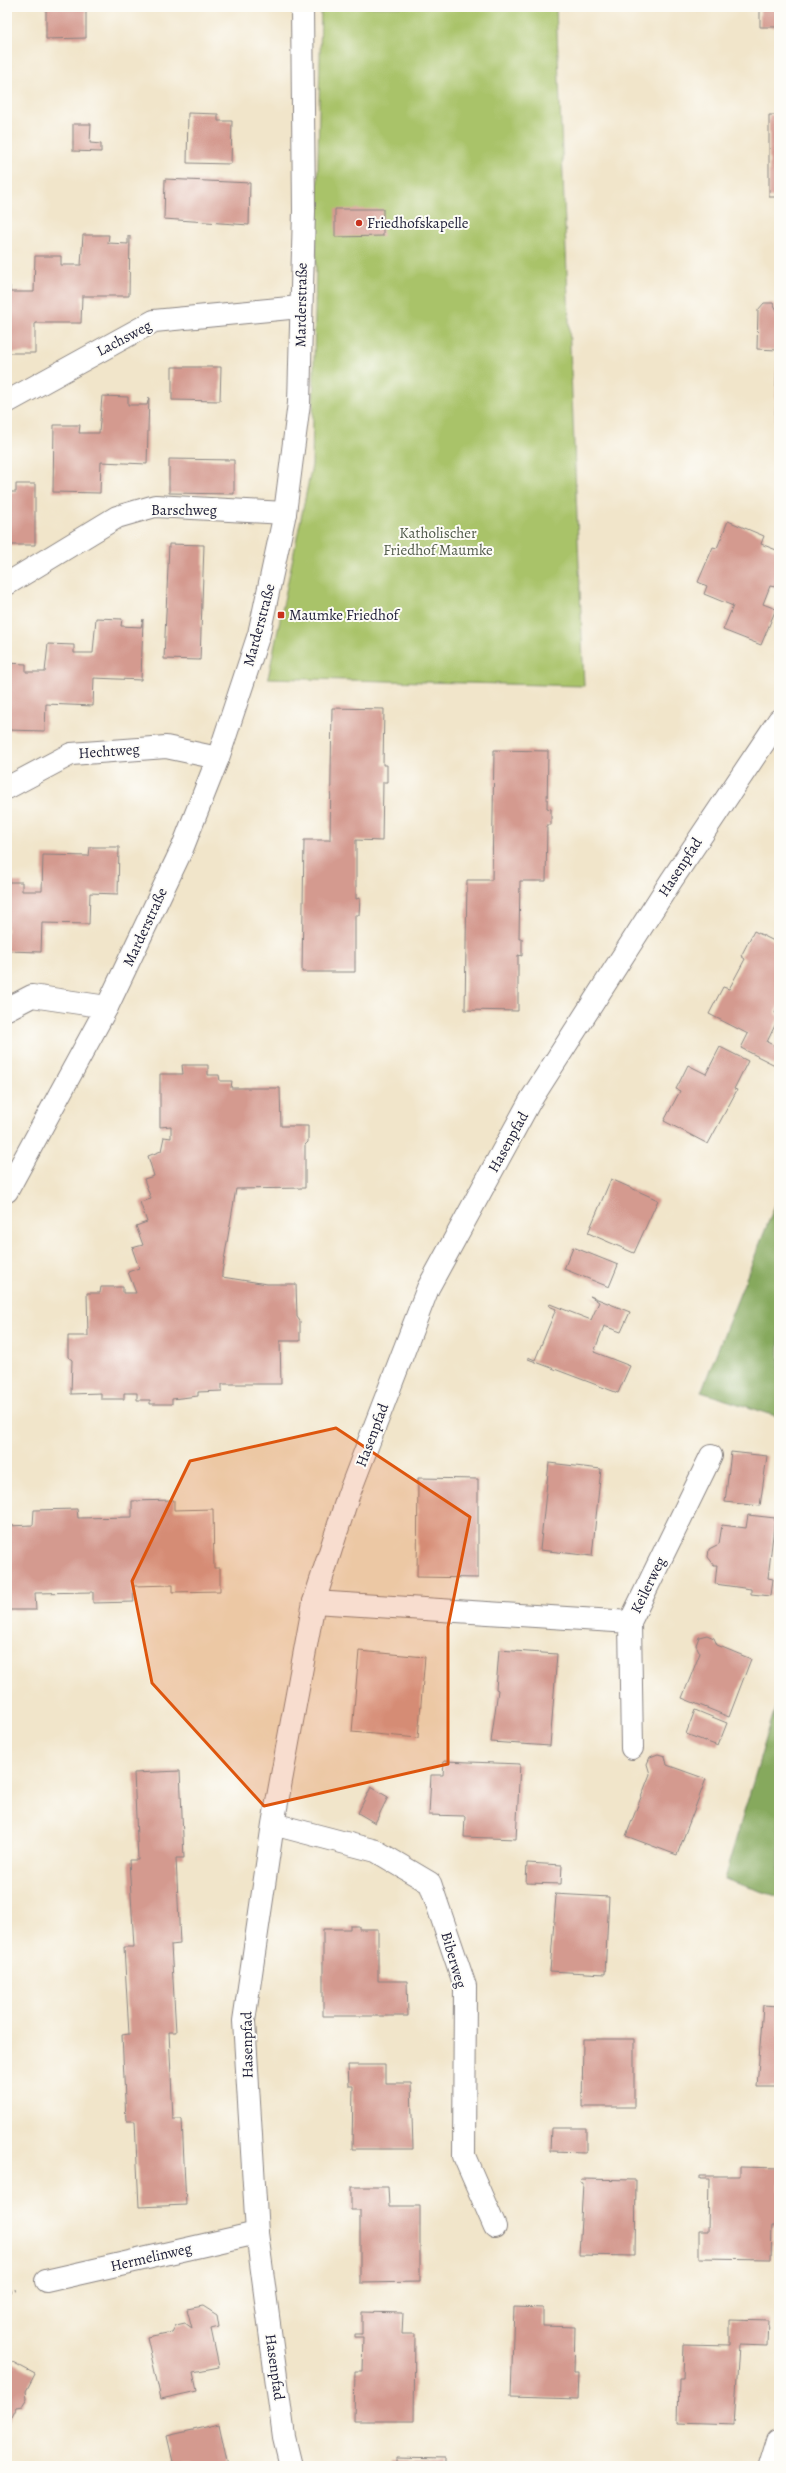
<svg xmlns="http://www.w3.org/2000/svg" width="786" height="2473" font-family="Alegreya,serif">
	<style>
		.green { fill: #a9c369; stroke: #667252 }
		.forest { fill: #86a95d; stroke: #54664c }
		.building { fill: #d49a8f }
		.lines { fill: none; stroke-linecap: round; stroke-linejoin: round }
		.lane-casing { stroke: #8a8482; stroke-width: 24 }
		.street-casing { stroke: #8a8482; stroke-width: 24 }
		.path { stroke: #8a8482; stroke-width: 2.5; stroke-dasharray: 1 3; stroke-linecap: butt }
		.lane { stroke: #fff; stroke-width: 22 }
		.street { stroke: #fff; stroke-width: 22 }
		.marked { fill: #de560e; fill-opacity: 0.2; stroke: #de560e; stroke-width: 3; stroke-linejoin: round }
		.poi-dot { fill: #c8321e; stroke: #fdfcf7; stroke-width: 1.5 }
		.labels { text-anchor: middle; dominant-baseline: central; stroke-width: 4; stroke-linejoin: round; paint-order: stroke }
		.poi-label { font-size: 15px; fill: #22223b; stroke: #fdfcf7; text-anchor: start }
		.street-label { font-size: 15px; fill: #22223b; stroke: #fdfcf7 }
		.park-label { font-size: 15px; fill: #515a4b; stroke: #fdfcf7 }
	</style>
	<rect width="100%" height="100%" fill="#fdfcf7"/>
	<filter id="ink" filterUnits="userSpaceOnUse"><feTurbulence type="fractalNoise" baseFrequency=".025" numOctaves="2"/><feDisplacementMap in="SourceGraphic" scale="8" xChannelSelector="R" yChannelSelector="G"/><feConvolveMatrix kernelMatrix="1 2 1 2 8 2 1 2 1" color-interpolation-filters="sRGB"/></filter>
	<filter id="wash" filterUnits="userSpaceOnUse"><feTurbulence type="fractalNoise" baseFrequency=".012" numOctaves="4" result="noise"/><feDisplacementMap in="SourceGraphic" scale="16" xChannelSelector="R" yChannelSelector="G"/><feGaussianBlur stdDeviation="0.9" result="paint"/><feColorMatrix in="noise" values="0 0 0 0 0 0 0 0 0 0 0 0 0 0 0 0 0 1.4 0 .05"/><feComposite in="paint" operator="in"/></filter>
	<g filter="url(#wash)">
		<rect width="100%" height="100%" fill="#f1e5ca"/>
		<!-- green -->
		<path class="green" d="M321 7H556L584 686 268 678 312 465Z"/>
		<!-- forest -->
		<path class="forest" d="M779 1195V1417L701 1392Z
			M779 1695V1897L724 1879Z"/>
		<g id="blocks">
			<!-- building -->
			<path class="building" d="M46 7H86V38L46 39Z
				M760 7H779V27H760Z
				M188 113 218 114V121H232L231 164 187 163Z
				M769 115H779V197H769Z
				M73 124H91L90 143 101 144V152L73 151Z
				M165 179 250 183 249 225 164 219Z
				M335 209H383V236L335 237Z
				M83 235H109L108 243 128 244V236H130L129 296H82L81 323H35V353H7V286H10V292H34L35 256H61V265H81Z
				M764 303H773L779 314V424H775L777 350 757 349 758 310Z
				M172 367H221L220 401 172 400Z
				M102 396 128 397V405H147L149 397 147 464 101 462 100 493 53 492 54 425H80L79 433H99Z
				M169 459 234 460V494L169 493Z
				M16 484H35V545H7V492H16Z
				M728 521 764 536 761 544 779 551V577L775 587 770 586 763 604 776 609 761 645 723 630 733 606 704 594 707 586 698 582 713 547 717 548Z
				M169 544 204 545 200 660 164 659Z
				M96 618 122 619 121 626 141 627 143 619 141 680 94 678 93 706 46 704 45 731 7 730V663L26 664V672H45L48 644 74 645V653H93Z
				M332 708 384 709 383 765H387V782H383L382 841 356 840V899L360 898 359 915H355V972H302L304 840H330Z
				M494 750 548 751 547 808 551 809V825H547L546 881H520L519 939H522V956L518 955V1011L465 1010 467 880H492Z
				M90 847H119L118 894 90 893 89 924 42 923 41 952 7 951V882H22V891H42L43 855 89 856Z
				M754 931 774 941 779 931V1004L775 1013 779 1017 767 1042 779 1048V1067L741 1048 748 1034 709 1014 723 987 729 989 745 959 741 956Z
				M720 1047 748 1061 734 1089 737 1090 708 1144 664 1121 680 1091 676 1089 688 1065 706 1074Z
				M182 1065H208V1075H219L220 1081H232L231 1088H280L281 1126H308V1142L305 1145V1188L236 1189 222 1272V1277L267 1284H296L297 1317 300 1321V1341H280L281 1384H222V1391L198 1392V1396L172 1399V1404H150V1400H137V1393H124V1399H101V1393L71 1394 72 1360 68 1357V1336H88L87 1293H100L101 1287H123V1293H136L128 1272 139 1268 132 1248 143 1245 136 1226 147 1222 140 1202 151 1199 144 1179 154 1176 148 1156 161 1151 164 1137 171 1138V1126L160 1127V1074H183Z
				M611 1179 658 1200 634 1253 588 1233Z
				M573 1247 618 1265 609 1287 564 1269Z
				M590 1296 630 1312 621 1332 604 1326 594 1352 630 1366 618 1393 528 1359V1357L535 1360 556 1309 549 1306 550 1304 591 1320 599 1302Z
				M731 1452 767 1456 760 1506 725 1502Z
				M549 1463 601 1469 592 1556 540 1550Z
				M418 1478 478 1479V1578L417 1577Z
				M174 1500V1510L213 1509 214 1568H220V1591L173 1592V1585L133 1586 134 1602 93 1603V1592L35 1593 36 1610H7V1526L33 1525 34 1510 77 1509 78 1518 132 1517V1501Z
				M748 1515 775 1518 768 1578 773 1579 771 1596 751 1594V1589L715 1584 717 1565H714L708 1557 709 1549 719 1544 722 1525 746 1528Z
				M707 1635 714 1638 717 1645 751 1659 729 1717 682 1698 700 1653 696 1645 699 1637Z
				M499 1650 557 1654 550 1746 491 1742 498 1690 496 1689Z
				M359 1651 425 1657 418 1738 352 1732Z
				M695 1710 727 1723 718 1746 686 1734Z
				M658 1754 665 1756 667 1765 706 1779 677 1855 626 1836 650 1774 647 1764 650 1757Z
				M444 1761 520 1764 516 1839 464 1837 465 1816 429 1815 431 1775H443Z
				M180 1771 184 1858H176L180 1944 171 1945 176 2032H169L173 2119H182L186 2205 139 2207 135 2121H126L122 2035 129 2034 124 1947H134L129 1860H138L134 1773Z
				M371 1787 388 1797 375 1823 358 1813Z
				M527 1863 562 1865 561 1884 526 1883Z
				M554 1894 609 1897 605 1974 550 1971 556 1896Z
				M350 1926H359V1929H378V1981H407L408 2016H323V1929H350Z
				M763 2005 779 2006V2087H757Z
				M583 2039H634V2107H582Z
				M348 2065H385V2083H411L413 2149H352L353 2086H349Z
				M551 2128H586V2152L550 2151Z
				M740 2167 779 2168V2226H772L771 2259 699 2258V2231H708L709 2179H700V2176H740Z
				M581 2179 636 2180 635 2256 579 2255 583 2183 580 2182Z
				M351 2187H388L389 2206H420V2282L360 2283V2210H351Z
				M203 2306 217 2315 219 2327 211 2329 219 2367 193 2372 197 2391 161 2399 147 2337 172 2332 176 2325 185 2323 192 2328 187 2309Z
				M514 2307 543 2308V2326L575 2327 574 2373H579L578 2399 511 2397Z
				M362 2312 403 2313 402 2334H415L414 2421H354L355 2371H362L363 2337H355V2334H362Z
				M730 2319 768 2320 767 2346 739 2345 734 2425 678 2423 679 2379H683L684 2344 730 2345Z
				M7 2359 35 2374 26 2391 27 2398 22 2406 16 2407 7 2425Z
				M219 2424 228 2466H174L167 2436Z
				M396 2458 445 2459V2466H396Z"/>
		</g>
	</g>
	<g filter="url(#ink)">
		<use href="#blocks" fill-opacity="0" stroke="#8a8482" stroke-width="1"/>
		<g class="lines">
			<!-- lane casing -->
			<g class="lane-casing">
				<path id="lane" d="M7 402 154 321 300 307
					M7 584 117 517 155 506 285 513
					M7 788 71 754 166 747 218 758
					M7 1009 32 996 107 1007
					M314 1602 630 1622
					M632 1748 630 1622 711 1456
					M46 2281 257 2233"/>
			</g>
			<!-- street casing -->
			<g class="street-casing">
				<path id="street" d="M7 1191 107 1007 182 849 218 758 259 634 285 513 299 403 304 211 302 7
					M273 1824 376 1851 430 1883 465 1986 464 2156 495 2227
					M291 2466 284 2437 257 2233 244 2021 273 1824 314 1602 348 1496 428 1288 530 1101 671 881 779 720
					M771 2466 779 2440"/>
			</g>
			<!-- path -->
			<path class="path" d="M7 2292 16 2290"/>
			<!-- lane -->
			<use href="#lane" class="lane"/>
			<!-- street -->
			<use href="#street" class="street"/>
		</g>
	</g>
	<!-- marked area -->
	<path class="marked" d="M336 1428 470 1517 448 1627V1764L264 1806 152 1683 132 1581 190 1461Z"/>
	<!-- markers -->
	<g class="poi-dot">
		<circle cx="359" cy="223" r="4"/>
		<rect x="277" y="611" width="8" height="8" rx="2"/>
	</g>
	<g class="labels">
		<!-- poi labels -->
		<g class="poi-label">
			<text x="367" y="223">Friedhofskapelle</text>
			<text x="289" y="615">Maumke Friedhof</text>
		</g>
		<!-- street labels -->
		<g class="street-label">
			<text transform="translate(301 305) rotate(-89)">Marderstraße</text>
			<text transform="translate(124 338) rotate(-28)">Lachsweg</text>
			<text x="184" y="510">Barschweg</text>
			<text transform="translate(259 625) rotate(-75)">Marderstraße</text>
			<text transform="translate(109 751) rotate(-4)">Hechtweg</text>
			<text transform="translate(680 867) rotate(-57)">Hasenpfad</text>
			<text transform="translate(145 927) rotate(-65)">Marderstraße</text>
			<text transform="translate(508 1142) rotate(-61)">Hasenpfad</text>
			<text transform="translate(372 1435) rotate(-69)">Hasenpfad</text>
			<text transform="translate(648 1585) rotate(-64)">Keilerweg</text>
			<text transform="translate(454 1960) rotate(74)">Biberweg</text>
			<text transform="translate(247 2045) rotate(-91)">Hasenpfad</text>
			<text transform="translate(151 2257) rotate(-13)">Hermelinweg</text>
			<text transform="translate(275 2367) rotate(82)">Hasenpfad</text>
		</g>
		<!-- park labels -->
		<g class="park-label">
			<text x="438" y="533">Katholischer<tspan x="438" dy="17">Friedhof Maumke</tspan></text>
		</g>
	</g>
	<!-- margin -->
	<rect width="786" height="2473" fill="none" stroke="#fdfcf7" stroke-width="24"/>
</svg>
